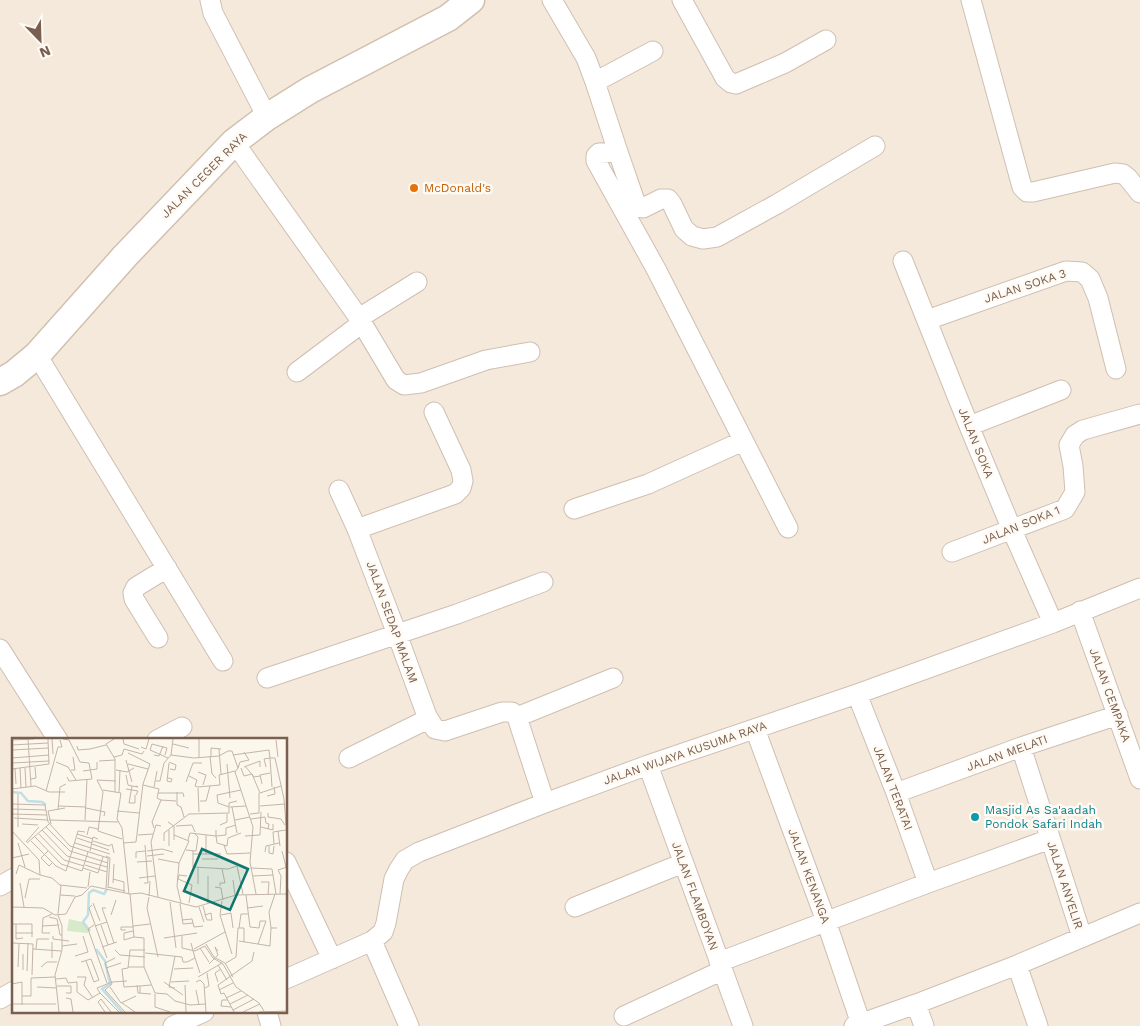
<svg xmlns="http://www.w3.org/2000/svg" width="1140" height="1026" font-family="'Work Sans',sans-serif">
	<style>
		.residential { fill: #f4e9db; fill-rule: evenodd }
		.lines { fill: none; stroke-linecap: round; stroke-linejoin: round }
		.street-casing { stroke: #cfbfb1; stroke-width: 21 }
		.secondary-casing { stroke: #d2c0af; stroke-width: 29 }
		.street { stroke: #fff; stroke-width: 19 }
		.secondary { stroke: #fff; stroke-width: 26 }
		.food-dot { fill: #e8710a; stroke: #fffaf3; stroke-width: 2 }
		.culture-dot { fill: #0f9aa8; stroke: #fffaf3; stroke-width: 2 }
		.labels { text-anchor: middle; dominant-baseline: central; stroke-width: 5; stroke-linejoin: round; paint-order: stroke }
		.street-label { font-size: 12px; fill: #785f4f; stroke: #fffaf3 }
		.food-label { font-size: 12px; fill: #c56008; stroke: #fffaf3; text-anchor: start }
		.culture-label { font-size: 12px; fill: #0d838f; stroke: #fffaf3; text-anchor: start }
		.inset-river { fill: none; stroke: #c0dfe6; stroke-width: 2.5 }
		.inset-road { fill: none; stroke: #c3b5a8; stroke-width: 1 }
		.view { fill: #0f766e; fill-opacity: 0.15; stroke: #0f766e; stroke-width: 2.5 }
		.inset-edge { fill: none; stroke: #785f4f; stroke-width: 2.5 }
	</style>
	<rect width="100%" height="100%" fill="#fcf7ec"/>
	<!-- residential -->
	<path class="residential" d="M0 0H1140V1026H0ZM14 740H286V1012H14Z"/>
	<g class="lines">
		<!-- street casing -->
		<g class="street-casing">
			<path id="street" d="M210 0 213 13 267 117
				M552 0 586 58 595 82 618 152 637 207 643 208 661 199H668L672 204 684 229 692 236 703 239 717 237 777 204 875 146
				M682 0 725 78 731 83 736 84 785 63 826 40
				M971 0 1022 187 1027 192H1033L1115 173 1123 174 1128 178 1140 193
				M595 82 653 51
				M234 142 359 318 396 380 404 385 421 383 486 360 530 352
				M618 152 599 153 596 156V161L656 269 788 528
				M903 261 969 426 1012 530 1053 623
				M359 318 417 282
				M927 320 1066 271 1082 272 1090 279 1098 298 1116 369
				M37 355 223 661
				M297 372 362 323
				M434 412 461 470 463 481 461 488 455 494 357 529 397 634 427 716 435 729 445 731 502 712H512L517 717 545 803
				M969 426 1061 390
				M339 490 357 529
				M574 509 648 484 743 441
				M952 552 1065 509 1075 492 1073 466 1069 445 1075 435 1083 430 1140 414
				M1080 611 1140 779
				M158 638 134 599 133 593 136 587 167 568
				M0 649 58 740
				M267 678 457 614 543 582
				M857 694 896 793 928 883
				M517 717 613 678
				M755 729 826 921 861 1024
				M157 740 182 727
				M1021 747 1082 937
				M349 758 428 719
				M648 765 743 1026
				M896 793 1021 747 1118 715
				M286 862 332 959
				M0 886 14 878
				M575 907 683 863
				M372 941 409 1026
				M719 962 928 883 1050 839
				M1017 965 1038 1026
				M286 979 372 941 383 932 386 923 394 879 399 869 405 860 419 852 545 803 648 765 857 694 1053 623 1140 588
				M0 999 14 991
				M916 1004 924 1026
				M267 1012 271 1026
				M624 1016 723 970
				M173 1026 204 1012
				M854 1026 916 1004 1017 965 1140 913"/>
		</g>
		<!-- secondary casing -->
		<g class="secondary-casing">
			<path id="secondary" d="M0 382 14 374 37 355 125 256 234 142 267 117 310 90 448 18 471 0"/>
		</g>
		<!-- street -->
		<use href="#street" class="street"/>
		<!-- secondary -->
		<use href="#secondary" class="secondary"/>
	</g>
	<!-- markers -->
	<circle class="food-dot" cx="414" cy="188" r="5"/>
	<circle class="culture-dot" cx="975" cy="817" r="5"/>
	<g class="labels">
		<!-- street labels -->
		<g class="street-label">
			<text transform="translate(204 175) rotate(-45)">JALAN CEGER RAYA</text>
			<text transform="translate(1025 286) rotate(-18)">JALAN SOKA 3</text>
			<text transform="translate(976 443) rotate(68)">JALAN SOKA</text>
			<text transform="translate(1021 525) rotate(-22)">JALAN SOKA 1</text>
			<text transform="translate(392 622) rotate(70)">JALAN SEDAP MALAM</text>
			<text transform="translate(1110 695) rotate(70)">JALAN CEMPAKA</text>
			<text transform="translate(685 753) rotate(-19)">JALAN WIJAYA KUSUMA RAYA</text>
			<text transform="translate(1007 753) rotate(-20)">JALAN MELATI</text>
			<text transform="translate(893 788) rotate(69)">JALAN TERATAI</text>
			<text transform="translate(809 876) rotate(70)">JALAN KENANGA</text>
			<text transform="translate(1065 885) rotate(72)">JALAN ANYELIR</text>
			<text transform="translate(695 896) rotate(70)">JALAN FLAMBOYAN</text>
		</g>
		<!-- food labels -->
		<g class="food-label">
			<text x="424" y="188">McDonald's</text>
		</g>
		<!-- culture labels -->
		<g class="culture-label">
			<text x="985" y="810">Masjid As Sa'aadah<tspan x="985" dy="14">Pondok Safari Indah</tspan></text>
		</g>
	</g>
	<!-- overview -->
	<g transform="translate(12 738)">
		<rect width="275" height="275" fill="#fcf7ec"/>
		<path d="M57 181 70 184 76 189V195L55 193Z" fill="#d6eaca"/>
		<path class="inset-river" d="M0 54 9 55 16 63 30 64 34 67M78 193 71 184 76 177 77 155 81 152 92 156 95 151M84 211 93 223 98 246 90 251 110 274"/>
		<path class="inset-road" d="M16 1 19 48M40 1 41 16M51 1 57 2 68 24 77 25 80 41M102 1 94 6 103 21V54M111 1 112 6 127 11M0 2 22 1M264 2 266 19M161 6 177 10M0 7 36 5M65 8 66 12 78 11 94 7M129 9 134 11 137 1M207 11 209 36M0 12 36 10M216 13H220L226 30 223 34 241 89 238 124 244 156M142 17 147 18 151 8M153 17 155 10 140 6 138 12 156 20M159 17 161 1M221 17 257 12 258 20H263L272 61 275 98M198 18 200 36 204 40M199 18V10L209 11M102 19 110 17 112 11 130 16 132 13M187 19V1M0 20 37 17M114 22 120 44M87 23 103 22M44 24 56 29 64 42M157 24 164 27 163 32 158 31M0 25 37 23M116 26 136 31M215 26 218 60M233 28 242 39 248 38M232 29 248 23V29M254 29 252 21 258 20 260 49M3 30 4 46M8 30 9 50M13 30 14 49M226 30 228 24 237 22 232 14M229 30 232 38 240 36M0 31 37 26 36 1M59 32H63L61 19M104 32 115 34 122 30M71 33 85 31V24M186 34 194 37 191 47M240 36 248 55 269 48M114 37 116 47 120 48 126 49 124 48M177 38 185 42 183 48 186 49 208 47 207 37 223 33M55 39 57 43 80 41M156 40 160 41 159 44 155 43 157 25M19 41 24 40 23 29M85 42 91 54 86 93 110 101M85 42 104 43M144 43H148L152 25 159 17 182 20 207 18 216 13M174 44 181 25H190M250 46 248 37 258 35M131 47 147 51 145 60 149 62 140 84 142 90M120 48 117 65H123V57M142 49 145 33M186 50 187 74M0 51 23 48 37 54H53M114 51 126 53 124 57M91 52 109 55 105 81 110 90 117 156M34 53 46 9H50L48 2M107 54 108 32M165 54V67L169 69 172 79M146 55H171L172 59M255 58 263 56 262 49M149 62 164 63M188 63H194L198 48M0 66 33 67 36 84 58 108 96 120 94 150M46 68 74 69M248 68 273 66M217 69 206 65 205 57 229 52M218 69 234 68M220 69 225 95M74 70 93 74 92 78M0 71 34 72M46 72 48 49 54 46M105 73 127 75M256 75V79L269 81 273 87M0 76 35 77M238 76 247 75V55M2 80 35 82M239 81 253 79 254 85 257 86 256 91M37 82 106 84M73 82 75 41M223 82 238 79M156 84 162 88V102M10 86 26 87M39 86 36 73 53 70M208 87 215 84V76M224 87 214 90V97L204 98 205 105 215 108 216 100 229 95M164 88 180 87 183 94M6 89V56M34 89 58 113 96 125M249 89 261 92V86M30 92 55 118 95 129M157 92V108M0 93 27 122 28 137 40 140 49 148 46 176M266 93 268 108M27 96 52 122 72 128M65 96 81 101M75 97 77 89 86 91M126 97 141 96M162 97 177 103 167 125 165 148 169 165M233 98 248 97 249 74M23 99 49 126 70 133 76 114M65 100 80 105M176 102 178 95 204 98V92M19 103 44 128 54 133 66 93 73 94M81 103 97 108 100 106 102 115M152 103V95L177 76 217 75V65L225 63M14 104 27 89M6 105 13 129M15 105 37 86M63 105 98 116M111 105 124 104 131 46 138 26 116 15M80 106 97 112M262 106 261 94 274 92M212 107 215 116 238 115M257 108V115L261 116 262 108M174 112 184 113 186 99 182 95M36 113 29 120 37 128 40 125M78 113 81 99 86 101M135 113 150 111 161 114M181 113V129L216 131 225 128M270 113 274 129M253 114 254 108 267 105M181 116H209M194 116V97M94 118 98 120 96 150M135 118 152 116M0 120 17 116M124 120V114L133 113M146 121 167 125M190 121H206M125 124 140 123M73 127 95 134M225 128 231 156M71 130 86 135 91 119M239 130 260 131 264 156M4 136 7 127 28 137M175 138 167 137 166 141 180 147 177 165M196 138V165M241 138 261 137M127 140 143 138M101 141 112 144V155M221 142 223 157M249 144H257L256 157M8 145 12 169M101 145 102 126M132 145H136L133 107M186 146V129M48 147 75 150M208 148V145H213L210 131M76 149 78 134M96 149 113 153M203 149 209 150 211 162M118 156 122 199 132 200V229L143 255 155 256 163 263 178 267 193 266M263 156 257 174 259 190H265M268 156 269 138 266 132 275 129M48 157 63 158M234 157 238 189 247 190 248 183H254M137 158 138 143M137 159 135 170 146 219M146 159 139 104 144 87 149 88M13 160 17 141H28M210 163 208 177 220 216M158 164 164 210M81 165 88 183M168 166 171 186 181 185M80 167 77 170 95 220M191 168 193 175V177L195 182H200L199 175 193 177M0 169 31 170 43 177 54 176 63 159 70 157 79 148 118 156 129 155 184 169 224 157 275 156M187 169 192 184M235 170 251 168M46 177 50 188V212L43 237 47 274M99 177 104 162M209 177 219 175 221 190M37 179 45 181 48 197H50M170 182 180 181 182 189 191 188M95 184 102 205M0 186H20V199M4 186V201L11 200M82 187 76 191 95 245M89 187 96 207M30 188 47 187M83 188 95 184 90 170H94M121 188 138 186M227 190 229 176H236M114 192H109V189H121M121 193 112 195V202L122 199M4 195H21M38 195H30L31 180 40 176M41 198V201L57 203M170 198V210L183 213 193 208 201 220 211 226 224 249 247 265 252 273M152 200 185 195M227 203 258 208 259 190M0 205 21 206 20 237M194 206 202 219 213 225 221 239M246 206 254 183M50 208 65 206M90 209 105 204M188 210 197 224M21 211 49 213M24 211 25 201H37M182 211 213 194M103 212 108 217 133 219M133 215 170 219 171 224H175L183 220 179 205M63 218 76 214 71 198M163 218 157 249 163 250M40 220V204M183 220 188 235M69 224 79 221 87 242 82 244 74 223M214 225 224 219 226 190H232V204M197 226 206 217 203 209 206 213M206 227 215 242M6 229 7 206M29 229 35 224H45M116 229H132M94 230 109 225M162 231 181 230M11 232V216M15 233 16 205M96 234 100 246 93 252 113 274M96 235 93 225 103 220M65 239H74L72 247 81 260M186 239 210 225M44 241 54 240 56 245M152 244 171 257M159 244 177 243M184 244 188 242 192 246 194 274M206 244 203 235 209 231M56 245 65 244V254L76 262M0 246 10 244V267M125 247 126 255 139 256M173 247 174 274M45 248H59V255H54M128 248 112 249 110 231 116 230 118 212H133M25 249 45 250M98 249 109 265 124 258M193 250 197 248 195 235M184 252 187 267M207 252 221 245M87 254 107 274M128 255V248L139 247M212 255 209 256 206 247 240 223 242 214M212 255 222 274M143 256V269L158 274M10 258H19V240L43 239M54 260 59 261 61 274M214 260 229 253M76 262 88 255 85 250 100 244 115 243M216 262H210L209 268 219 269M110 265 123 274M0 266H44M218 266 236 257M221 272 242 261M93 274 86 264 89 261 99 274M231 274 248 266M247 274 275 273"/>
		<path class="view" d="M190 111 236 131 218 172 172 153Z"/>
		<rect width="275" height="275" class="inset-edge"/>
	</g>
	<!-- north arrow -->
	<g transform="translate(40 40) rotate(157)" stroke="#fffaf3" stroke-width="4" paint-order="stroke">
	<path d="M0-4L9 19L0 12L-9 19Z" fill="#785f4f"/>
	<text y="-8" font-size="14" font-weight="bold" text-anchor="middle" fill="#785f4f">N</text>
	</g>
</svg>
